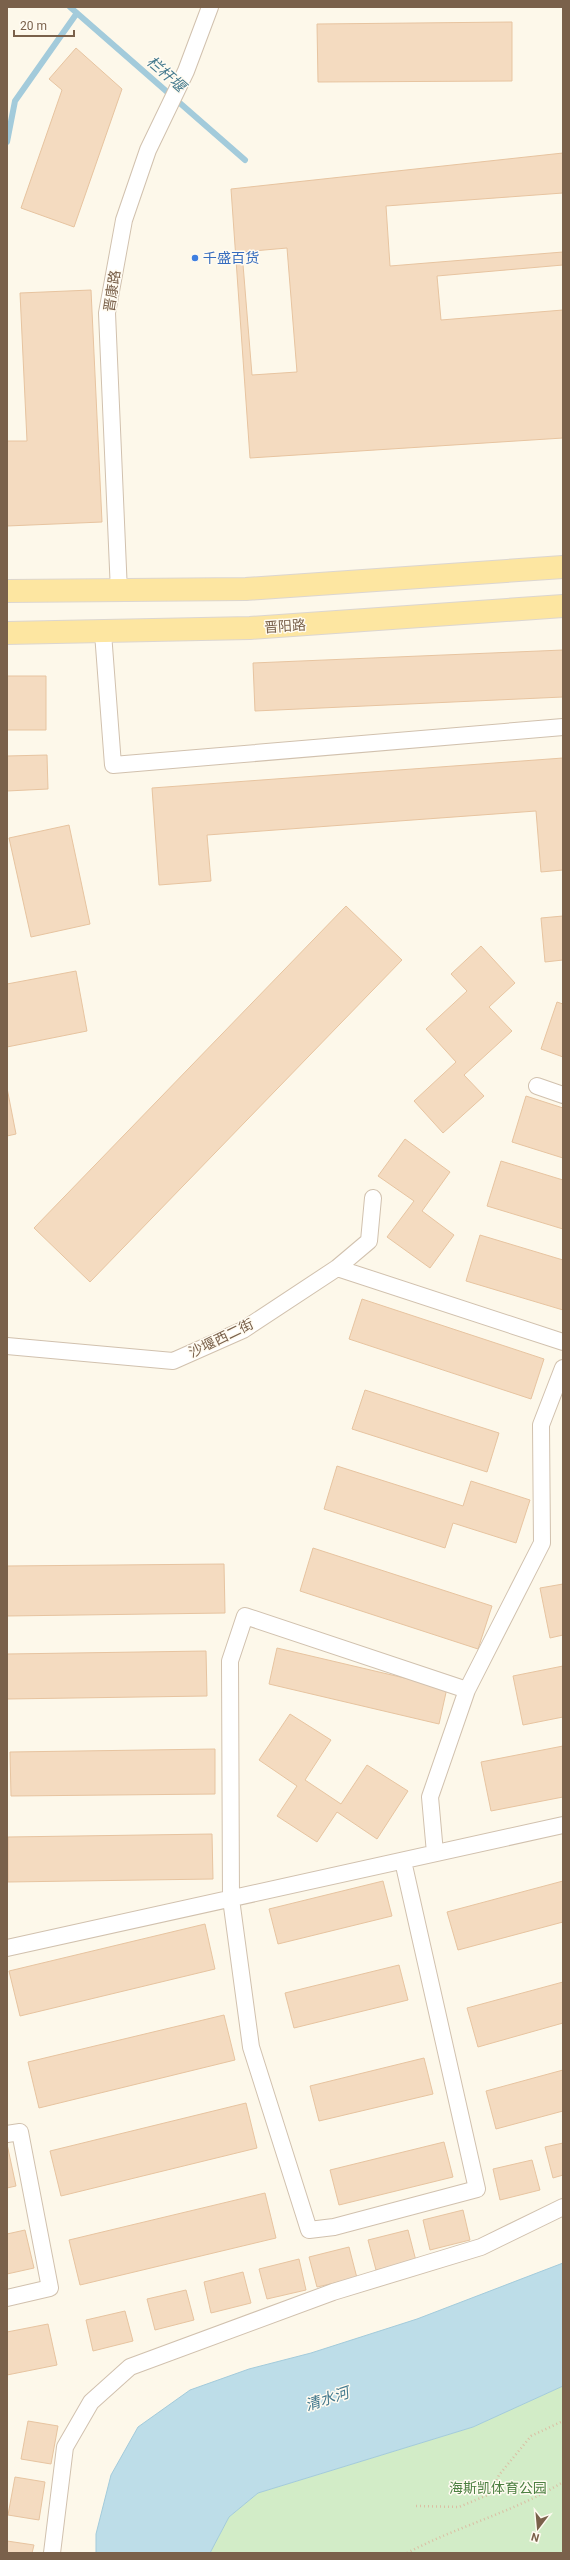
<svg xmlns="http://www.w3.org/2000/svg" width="570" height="2560" font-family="Roboto,'Noto Sans SC',sans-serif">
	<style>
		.green { fill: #d2ecc7 }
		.water { fill: #bddde8; stroke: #a3cbdb }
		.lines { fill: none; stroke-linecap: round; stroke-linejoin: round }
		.stream { stroke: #a3cbdb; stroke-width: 6 }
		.building { fill: #f4dbc0; stroke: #e7c4a0; fill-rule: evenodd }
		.minor-casing { stroke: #d1c1ae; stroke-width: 18 }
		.primary-casing { stroke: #dcd6d0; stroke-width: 24 }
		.path { stroke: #dabea3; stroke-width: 2.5; stroke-dasharray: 1 3; stroke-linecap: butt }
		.minor { stroke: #fff; stroke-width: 16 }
		.primary { stroke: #fde6a1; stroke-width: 22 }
		.shop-dot { fill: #3f7fe0; stroke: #fffbf1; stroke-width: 1.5 }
		.labels { text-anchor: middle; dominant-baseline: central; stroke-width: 3; stroke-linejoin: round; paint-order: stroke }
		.shop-label { font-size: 14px; fill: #366cbe; stroke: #fffbf1; text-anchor: start }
		.street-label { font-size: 14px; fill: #7a614b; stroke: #fffbf1 }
		.park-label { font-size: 14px; fill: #4d8042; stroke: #fffbf1 }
		.water-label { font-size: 15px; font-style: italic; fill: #44798d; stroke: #fffbf1 }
	</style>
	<rect width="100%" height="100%" fill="#fdf8ea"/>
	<!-- green -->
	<path class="green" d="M563 2386V2553H210L229 2517 258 2493 473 2427Z"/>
	<!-- water -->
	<path class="water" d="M563 2263V2386L473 2427 258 2493 229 2517 210 2553H96V2534L111 2475 138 2427 190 2390 249 2369 311 2353 417 2319Z"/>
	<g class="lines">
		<!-- stream -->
		<path class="stream" d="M70 7 245 160
			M7 142 15 101 77 13"/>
	</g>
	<!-- building -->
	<path class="building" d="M512 22V81L318 82 317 24Z
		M76 48 122 89 74 227 21 208 62 90 49 79Z
		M563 153V193L386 206 390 266 563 252V265L437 276 441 320 563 310V438L250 458 231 189ZM287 248 297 372 252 375 242 252Z
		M91 290 102 522 7 526V441H27L20 293Z
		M563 650V697L255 711 253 663Z
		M7 676H46V730H7Z
		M47 755 48 789 7 791V756Z
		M563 758V870L541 872 536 811 207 835 211 881 159 885 152 788Z
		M69 825 90 924 31 937 9 838Z
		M346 906 402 960 90 1282 34 1228Z
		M563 916V960L545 962 541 918Z
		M481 946 515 983 489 1007 512 1031 464 1075 484 1096 443 1133 414 1101 456 1062 426 1029 467 991 451 974Z
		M76 971 87 1031 7 1047V984Z
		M557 1002 563 1004V1057L541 1049Z
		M7 1088 16 1134 7 1136Z
		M526 1096 563 1108V1158L512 1142Z
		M405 1139 450 1172 422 1211 454 1235 430 1268 387 1237 414 1201 378 1176Z
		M501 1161 563 1180V1229L487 1206Z
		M480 1235 563 1260V1310L466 1281Z
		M362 1299 544 1359 531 1399 349 1339Z
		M365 1390 499 1433 487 1472 352 1429Z
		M337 1466 463 1506 471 1481 530 1500 516 1543 453 1523 445 1548 324 1509Z
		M313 1548 492 1606 478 1649 300 1591Z
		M224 1564 225 1613 7 1616V1566Z
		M563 1584V1635L550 1638 540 1588Z
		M277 1648 447 1688 439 1724 269 1684Z
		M206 1651 207 1696 7 1699V1654Z
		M563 1666V1717L523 1725 513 1676Z
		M290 1714 331 1740 305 1780 341 1804 367 1765 408 1791 377 1839 337 1812 317 1842 277 1816 297 1786 259 1760Z
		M563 1746V1797L491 1811 481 1762Z
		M215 1749V1794L11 1796 10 1752Z
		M212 1834 213 1879 8 1882V1837Z
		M383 1881 392 1916 278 1944 269 1909Z
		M563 1881V1922L458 1950 447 1912Z
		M205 1924 215 1969 20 2016 9 1971Z
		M399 1965 408 2000 294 2028 285 1993Z
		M563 1982V2023L478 2047 467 2008Z
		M224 2015 235 2060 39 2108 28 2062Z
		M424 2058 433 2094 319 2121 310 2086Z
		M563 2070V2111L496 2129 486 2091Z
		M246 2103 257 2148 61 2196 50 2151Z
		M444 2142 453 2177 339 2205 330 2170Z
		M563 2143V2175L553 2178 545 2147Z
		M7 2144 16 2186 7 2188Z
		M532 2160 540 2190 500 2200 493 2169Z
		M265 2193 276 2238 80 2285 69 2240Z
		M463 2210 470 2240 430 2250 423 2220Z
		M25 2230 34 2268 7 2274V2234Z
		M408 2230 416 2261 376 2270 368 2240Z
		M349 2247 357 2278 317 2287 309 2257Z
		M299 2259 306 2290 267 2299 259 2269Z
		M243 2272 251 2303 211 2313 204 2282Z
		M186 2290 194 2320 155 2330 147 2299Z
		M125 2311 133 2341 93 2351 86 2320Z
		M48 2324 57 2365 7 2375V2332Z
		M28 2421 58 2426 51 2464 21 2459Z
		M15 2477 45 2482 39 2520 8 2515Z
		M7 2541 34 2545 32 2553H7Z"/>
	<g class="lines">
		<!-- minor casing -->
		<g class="minor-casing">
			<path id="minor" d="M119 592 107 313 124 220 148 150 186 71 210 7
				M103 633 113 765 563 727
				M537 1086 563 1095
				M337 1268 563 1342
				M7 1346 173 1361 243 1330 337 1268 369 1241 373 1198
				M435 1853 430 1797 467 1690 542 1543 541 1425 563 1368
				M403 1861 477 2189 334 2227 309 2230 251 2047 231 1899 230 1661 245 1616 467 1690
				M7 1948 563 1825
				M7 2134 20 2132 50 2288 7 2298
				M52 2553 65 2447 91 2402 130 2367 333 2292 481 2247 563 2207"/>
		</g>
		<!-- primary casing -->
		<g class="primary-casing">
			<path id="primary" d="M7 591 246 589 563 567
				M7 633 250 628 563 606"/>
		</g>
		<!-- path -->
		<path class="path" d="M416 2506 459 2507 490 2494 499 2475 531 2436 563 2421
			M407 2553C458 2526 514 2512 563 2482"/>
		<!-- minor -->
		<use href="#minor" class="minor"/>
		<!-- primary -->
		<use href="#primary" class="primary"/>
	</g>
	<!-- markers -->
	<circle class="shop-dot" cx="195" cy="258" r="4"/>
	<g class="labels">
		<!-- shop labels -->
		<g class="shop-label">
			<text x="203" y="258">千盛百货</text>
		</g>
		<!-- street labels -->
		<g class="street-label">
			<text transform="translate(112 291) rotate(-81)">晋康路</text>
			<text transform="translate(285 626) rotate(-4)">晋阳路</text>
			<text transform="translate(221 1338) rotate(-26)">沙堰西二街</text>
		</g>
		<!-- park labels -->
		<g class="park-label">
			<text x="498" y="2488">海斯凯体育公园</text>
		</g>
		<!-- water labels -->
		<g class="water-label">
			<text transform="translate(166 74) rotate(41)">栏杆堰</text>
			<text transform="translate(327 2399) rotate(-18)">清水河</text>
		</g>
	</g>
	<!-- border -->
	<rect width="570" height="2560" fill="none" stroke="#7a614b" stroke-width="16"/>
	<!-- north arrow -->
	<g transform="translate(538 2528) rotate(196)" stroke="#fffbf1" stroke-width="3" paint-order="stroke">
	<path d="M0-3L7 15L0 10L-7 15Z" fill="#7a614b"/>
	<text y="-6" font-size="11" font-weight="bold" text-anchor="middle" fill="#7a614b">N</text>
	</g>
	<!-- scale -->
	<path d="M14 30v6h60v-6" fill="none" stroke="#7a614b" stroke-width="2"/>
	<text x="20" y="30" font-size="12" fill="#7a614b" stroke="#fffbf1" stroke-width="3" paint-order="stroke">20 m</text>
</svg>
